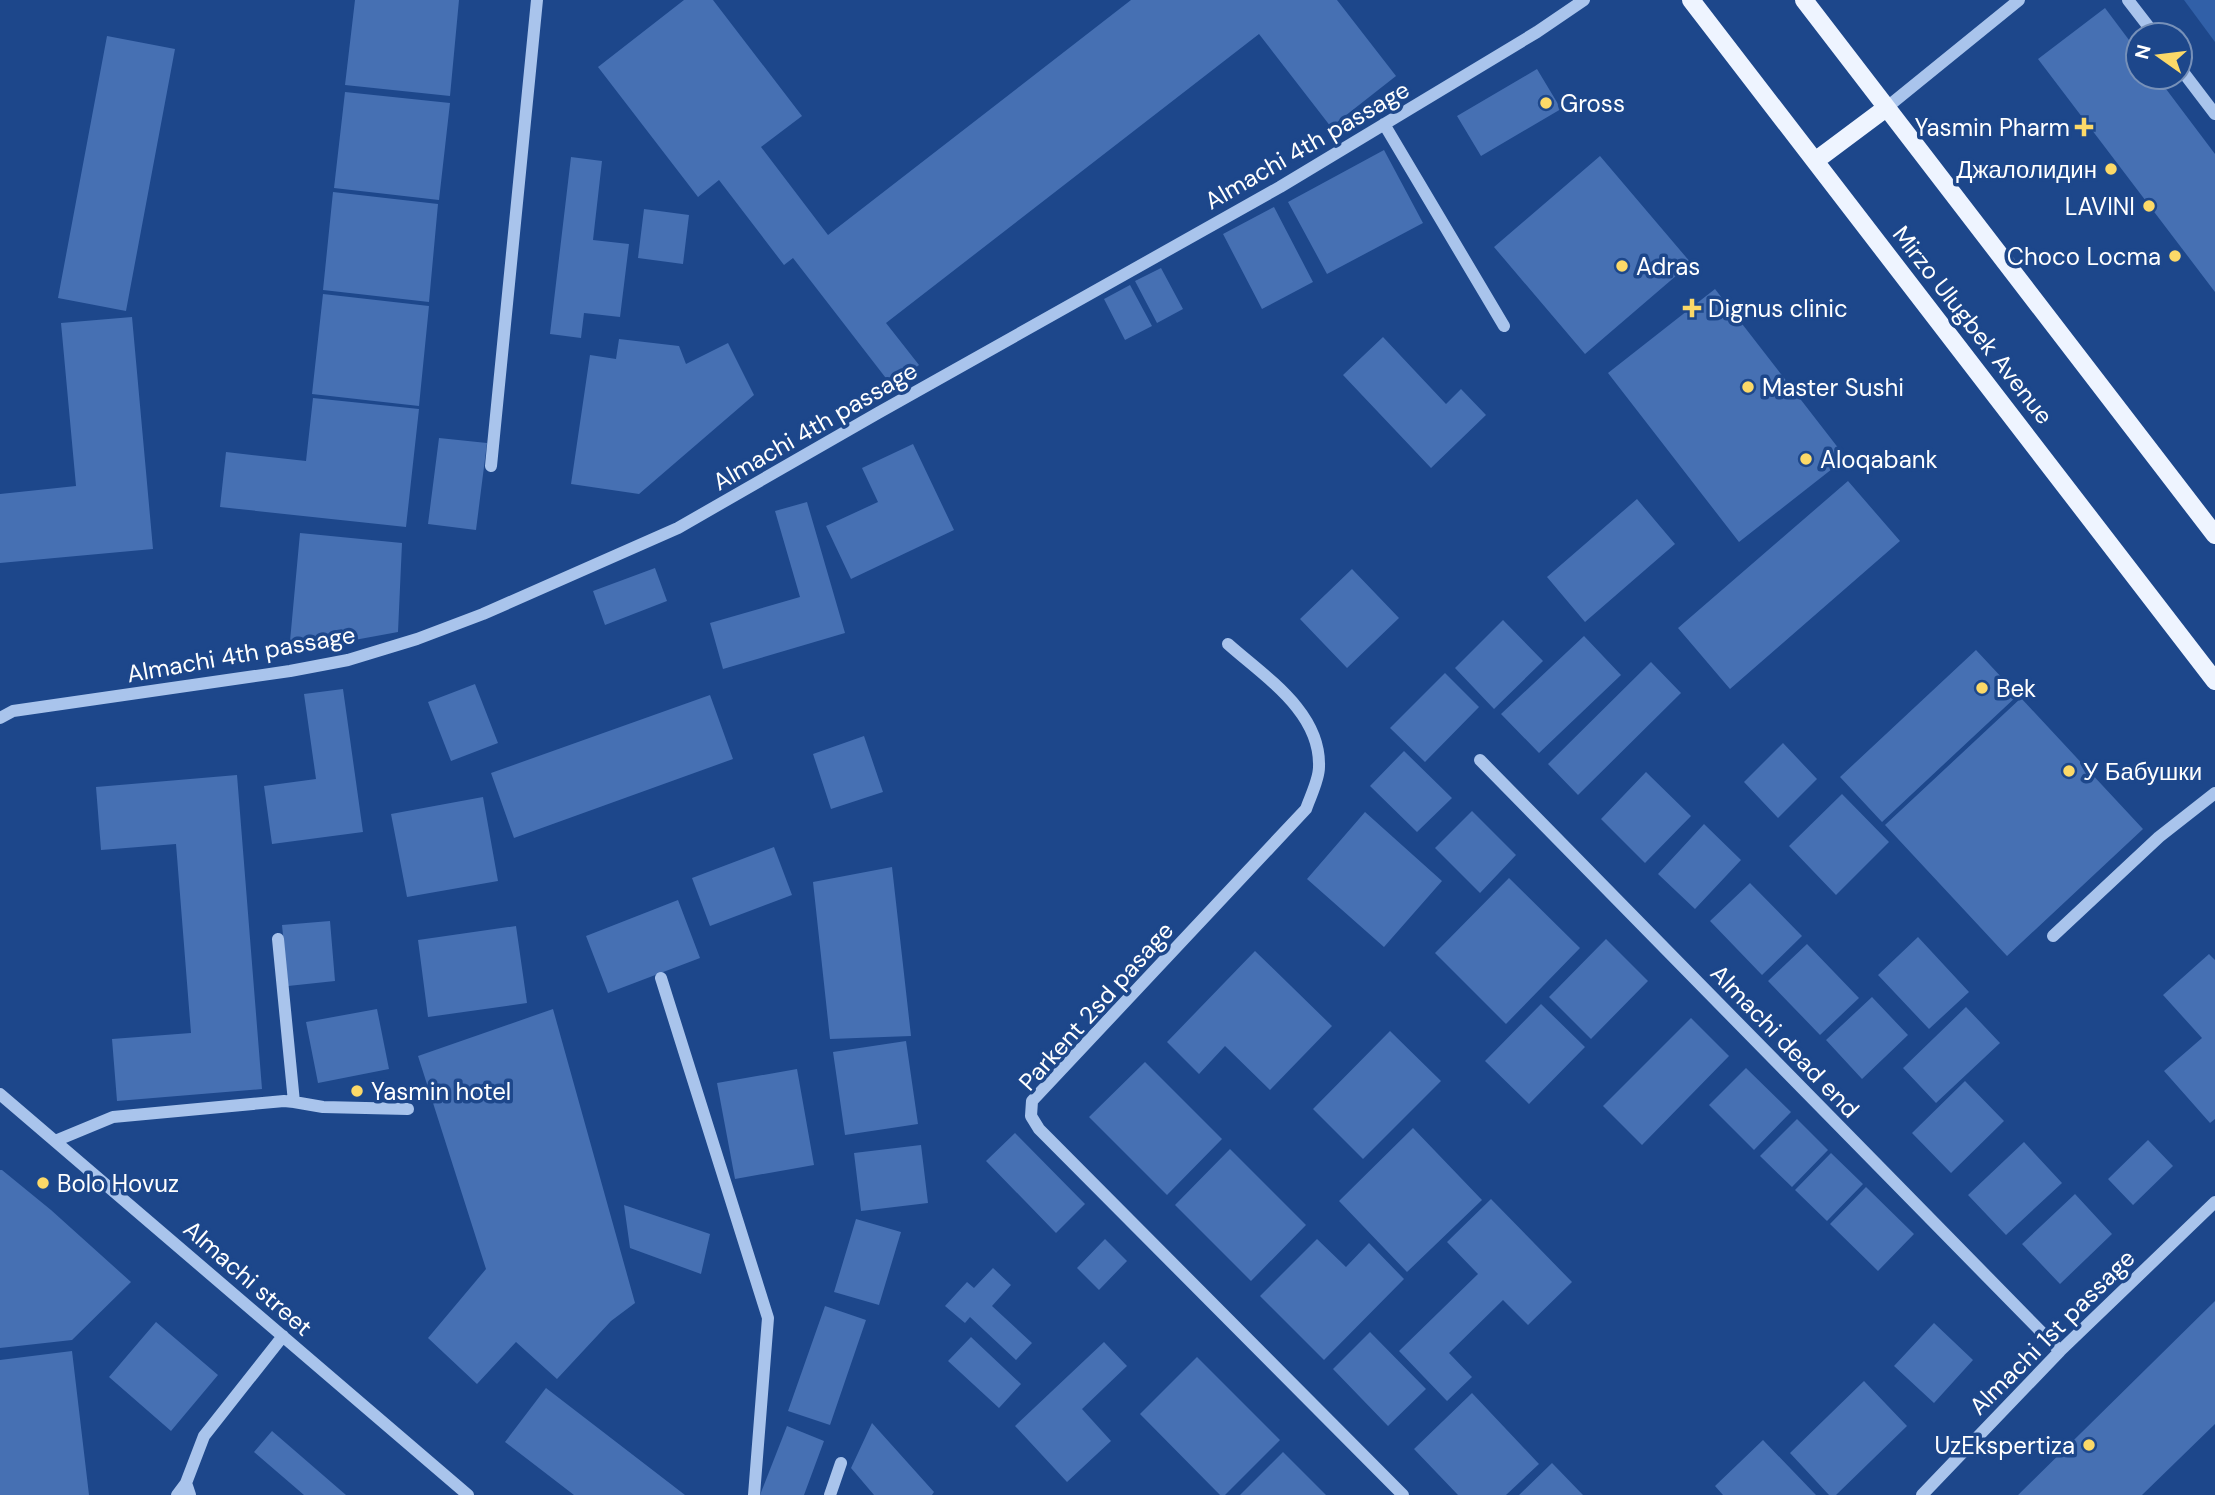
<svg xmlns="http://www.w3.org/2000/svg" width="2215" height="1495" font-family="'DM Sans',sans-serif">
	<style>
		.green { fill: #3160a8 }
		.building { fill: #4670b3 }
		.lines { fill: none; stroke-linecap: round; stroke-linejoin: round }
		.minor { stroke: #a9c4ec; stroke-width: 12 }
		.major { stroke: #eef4ff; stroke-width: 18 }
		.poi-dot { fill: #fcd968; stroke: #1d478b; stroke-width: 2.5 }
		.labels { text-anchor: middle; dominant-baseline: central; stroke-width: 7; stroke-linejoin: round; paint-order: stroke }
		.poi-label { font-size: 24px; fill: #fff; stroke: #1d478b; text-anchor: start }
		.street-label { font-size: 24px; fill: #fff; stroke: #1d478b }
	</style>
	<rect width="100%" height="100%" fill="#1d478b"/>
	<!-- green -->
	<path class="green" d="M2184 0H2215V42Z"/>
	<!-- building -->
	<path class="building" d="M355 0H459L450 96 345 85Z
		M684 0H713L802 116 761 147 828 235 1131 0H1337L1396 76 1331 127 1259 34 886 323 919 365 892 386 793 258 784 265 719 180 698 197 598 67Z
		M2105 8 2138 52V77H2157L2215 154V292L2038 59Z
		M107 36 175 49 126 311 58 298Z
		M1537 69 1561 109 1481 156 1457 116Z
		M345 92 450 103 439 200 334 188Z
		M1384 150 1423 223 1327 274 1288 202Z
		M1600 156 1691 263 1585 354 1494 247Z
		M571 157 602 161 593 240 629 244 620 317 584 313 581 338 550 334Z
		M333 192 438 204 429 302 323 290Z
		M1274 207 1313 282 1262 309 1223 234Z
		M644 209 689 215 683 264 638 258Z
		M1161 268 1183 309 1157 323 1135 281Z
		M1130 285 1152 326 1125 340 1104 299Z
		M1715 289 1846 458 1739 542 1608 373Z
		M323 294 429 306 419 406 312 394Z
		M132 317 153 549 0 563V494L76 486 61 323Z
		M1383 337 1446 404 1461 389 1486 415 1431 468 1343 375Z
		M619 339 679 346 686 364 728 343 754 395 639 494 571 484 590 355 616 359Z
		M313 398 419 409 406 527 220 507 226 452 306 461Z
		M439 438 487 443 476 530 428 524Z
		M913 444 954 530 851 579 826 526 878 502 862 468Z
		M1848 481 1900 541 1730 689 1678 628Z
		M1637 499 1675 544 1585 622 1547 577Z
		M807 502 845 633 723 669 710 623 800 597 775 511Z
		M300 533 402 543 398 632 289 652Z
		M655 568 667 601 605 625 593 591Z
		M1352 569 1399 618 1347 668 1300 619Z
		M1503 620 1543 661 1494 709 1455 668Z
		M1584 636 1621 675 1539 753 1501 714Z
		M1976 650 2018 695 1882 822 1840 777Z
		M1651 662 1681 693 1578 795 1548 764Z
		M1445 673 1479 707 1425 762 1390 728Z
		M475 684 498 743 451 761 428 702Z
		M343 689 363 832 272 844 264 786 316 779 304 694Z
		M710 695 733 759 514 838 491 773Z
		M2021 698 2143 829 2007 956 1885 825Z
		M864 736 883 792 831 809 813 754Z
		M1783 743 1817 779 1778 818 1744 782Z
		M1404 751 1452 798 1417 832 1370 786Z
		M1646 772 1691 816 1645 863 1601 819Z
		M237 775 262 1089 117 1101 112 1039 191 1033 176 844 101 850 96 787Z
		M1842 794 1889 842 1836 895 1789 846Z
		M483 797 498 881 407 897 391 814Z
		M1472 811 1516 855 1480 893 1435 848Z
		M1365 812 1442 881 1384 947 1307 879Z
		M1704 824 1741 860 1695 909 1658 874Z
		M774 847 792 895 710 926 692 878Z
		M892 867 911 1036 830 1039 813 882Z
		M1509 878 1580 948 1506 1024 1435 953Z
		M1750 883 1802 936 1762 975 1710 921Z
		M678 900 700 958 608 993 586 936Z
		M330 921 335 981 288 986 282 925Z
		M516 926 527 1003 428 1017 418 940Z
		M1918 937 1969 992 1929 1029 1878 975Z
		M1606 939 1648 981 1591 1039 1549 997Z
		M1807 944 1859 998 1820 1035 1768 981Z
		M1255 951 1332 1026 1270 1090 1225 1046 1199 1074 1167 1042Z
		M2209 954 2215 960V1119L2210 1123 2164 1071 2202 1038 2163 995Z
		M1872 997 1908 1035 1862 1079 1826 1040Z
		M1541 1004 1585 1047 1529 1104 1485 1061Z
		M1966 1007 2000 1043 1936 1103 1903 1068Z
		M377 1009 389 1069 318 1083 306 1022Z
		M553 1009 635 1303 611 1321 557 1379 516 1342 477 1384 428 1338 486 1269 418 1056Z
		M1691 1018 1729 1056 1642 1145 1603 1106Z
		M1390 1031 1441 1081 1363 1159 1313 1109Z
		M906 1041 918 1124 845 1135 833 1052Z
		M1145 1062 1222 1139 1167 1195 1089 1117Z
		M1746 1068 1791 1112 1754 1150 1709 1105Z
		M797 1069 814 1165 735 1179 717 1083Z
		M1965 1081 2004 1121 1951 1173 1912 1133Z
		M1797 1119 1828 1150 1792 1187 1760 1156Z
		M1413 1128 1482 1200 1407 1272 1339 1201Z
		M1015 1133 1085 1204 1056 1233 986 1161Z
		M2148 1140 2173 1166 2133 1205 2108 1179Z
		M2024 1142 2062 1183 2006 1235 1968 1195Z
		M921 1145 928 1203 861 1211 854 1153Z
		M1230 1149 1306 1225 1251 1281 1175 1205Z
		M1831 1153 1863 1184 1827 1221 1795 1190Z
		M0 1170H2L51 1210 131 1282 72 1340 0 1348Z
		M1866 1187 1914 1234 1878 1271 1830 1224Z
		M2075 1194 2112 1234 2060 1284 2022 1244Z
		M1491 1199 1572 1282 1528 1325 1503 1300 1449 1353 1472 1377 1447 1401 1399 1351 1478 1274 1447 1242Z
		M624 1205 710 1234 701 1274 630 1248Z
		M856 1219 901 1232 879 1305 834 1292Z
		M1105 1239 1127 1261 1099 1290 1077 1268Z
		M1317 1239 1346 1267 1369 1243 1404 1279 1324 1360 1260 1296Z
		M993 1268 1011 1285 992 1306 1032 1343 1016 1360 970 1317 965 1323 945 1306 967 1282 974 1288Z
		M2215 1301V1424L2142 1495H2018Z
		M825 1306 866 1320 830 1425 788 1411Z
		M156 1322 218 1375 171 1431 109 1377Z
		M1934 1323 1973 1360 1934 1403 1894 1366Z
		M1370 1332 1426 1389 1388 1426 1333 1369Z
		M971 1337 1021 1384 999 1408 948 1361Z
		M1104 1342 1127 1366 1082 1409 1111 1441 1067 1482 1015 1426Z
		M72 1351 89 1495H0V1360Z
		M1197 1357 1280 1440 1225 1495H1220L1140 1414Z
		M1864 1381 1907 1426 1836 1495H1829L1790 1453Z
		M546 1388 685 1495H574L505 1442Z
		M1472 1393 1539 1464 1506 1495H1458L1414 1449Z
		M872 1423 934 1492 932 1495H874L851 1468Z
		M787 1426 824 1441 804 1495H760Z
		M272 1431 346 1495H304L254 1452Z
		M1763 1440 1816 1495H1723L1715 1486Z
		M1283 1452 1326 1495H1240Z
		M1552 1463 1583 1495H1519Z"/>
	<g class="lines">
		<!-- minor -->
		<path class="minor" d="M2128 0 2155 35
			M2180 68 2215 114
			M1886 108 2019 0
			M1384 124 1504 326
			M491 466 537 0
			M1228 644C1265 677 1321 712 1319 767 1319 780 1310 797 1306 809L1032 1101 1031 1116 1039 1129 1403 1495
			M0 718 13 711 290 671 348 660 417 639 483 614 678 528 878 413 1280 187 1537 32 1584 0
			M1480 760 2060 1351
			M2053 936 2159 837 2215 793
			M661 978 768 1318 754 1495
			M0 1094 468 1495
			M294 1102 323 1107 408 1109
			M55 1141 113 1117 284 1101 294 1102 278 939
			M177 1495 186 1483
			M190 1495 186 1483 204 1436 283 1336
			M830 1495 841 1463
			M1922 1495 2060 1351 2215 1202"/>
		<!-- major -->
		<path class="major" d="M1691 0 2215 681
			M1804 0 2215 535
			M1815 161 1886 108"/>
	</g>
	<!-- markers -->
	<g class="poi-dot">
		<circle cx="1546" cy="103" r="7"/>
		<path d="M2080.5 116.5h7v7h7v7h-7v7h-7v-7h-7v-7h7z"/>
		<circle cx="2111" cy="169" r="7"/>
		<circle cx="2149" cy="206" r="7"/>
		<circle cx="2175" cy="256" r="7"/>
		<circle cx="1622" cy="266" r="7"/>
		<path d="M1688.5 297.5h7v7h7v7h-7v7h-7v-7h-7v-7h7z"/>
		<circle cx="1748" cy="387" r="7"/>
		<circle cx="1806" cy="459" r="7"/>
		<circle cx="1982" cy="688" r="7"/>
		<circle cx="2069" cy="771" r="7"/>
		<circle cx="357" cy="1091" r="7"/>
		<circle cx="43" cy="1183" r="7"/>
		<circle cx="2089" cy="1445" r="7"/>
	</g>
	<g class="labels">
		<!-- poi labels -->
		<g class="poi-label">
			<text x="1560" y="103">Gross</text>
			<text x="2070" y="127" text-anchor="end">Yasmin Pharm</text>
			<text x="2097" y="169" text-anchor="end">Джалолидин</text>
			<text x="2135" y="206" text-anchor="end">LAVINI</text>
			<text x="2161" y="256" text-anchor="end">Choco Locma</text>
			<text x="1636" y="266">Adras</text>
			<text x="1708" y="308">Dignus clinic</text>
			<text x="1762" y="387">Master Sushi</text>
			<text x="1820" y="459">Aloqabank</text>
			<text x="1996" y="688">Bek</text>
			<text x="2083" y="771">У Бабушки</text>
			<text x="371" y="1091">Yasmin hotel</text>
			<text x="57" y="1183">Bolo Hovuz</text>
			<text x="2075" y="1445" text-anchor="end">UzEkspertiza</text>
		</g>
		<!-- street labels -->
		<g class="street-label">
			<text transform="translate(1307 145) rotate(-30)">Almachi 4th passage</text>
			<text transform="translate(1973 325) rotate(52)">Mirzo Ulugbek Avenue</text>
			<text transform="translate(815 426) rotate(-30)">Almachi 4th passage</text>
			<text transform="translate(241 654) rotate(-10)">Almachi 4th passage</text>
			<text transform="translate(1096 1006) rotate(-48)">Parkent 2sd pasage</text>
			<text transform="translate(1785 1041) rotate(46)">Almachi dead end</text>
			<text transform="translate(248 1278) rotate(41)">Almachi street</text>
			<text transform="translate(2052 1332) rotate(-45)">Almachi 1st passage</text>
		</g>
	</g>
	<!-- north arrow -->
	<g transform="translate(2159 56) rotate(284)"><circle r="33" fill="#1d478b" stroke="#7791b9" stroke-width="2"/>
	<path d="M0-5L12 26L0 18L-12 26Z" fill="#fcd968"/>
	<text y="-10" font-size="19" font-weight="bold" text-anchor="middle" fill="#ffffff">N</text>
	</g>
</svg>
